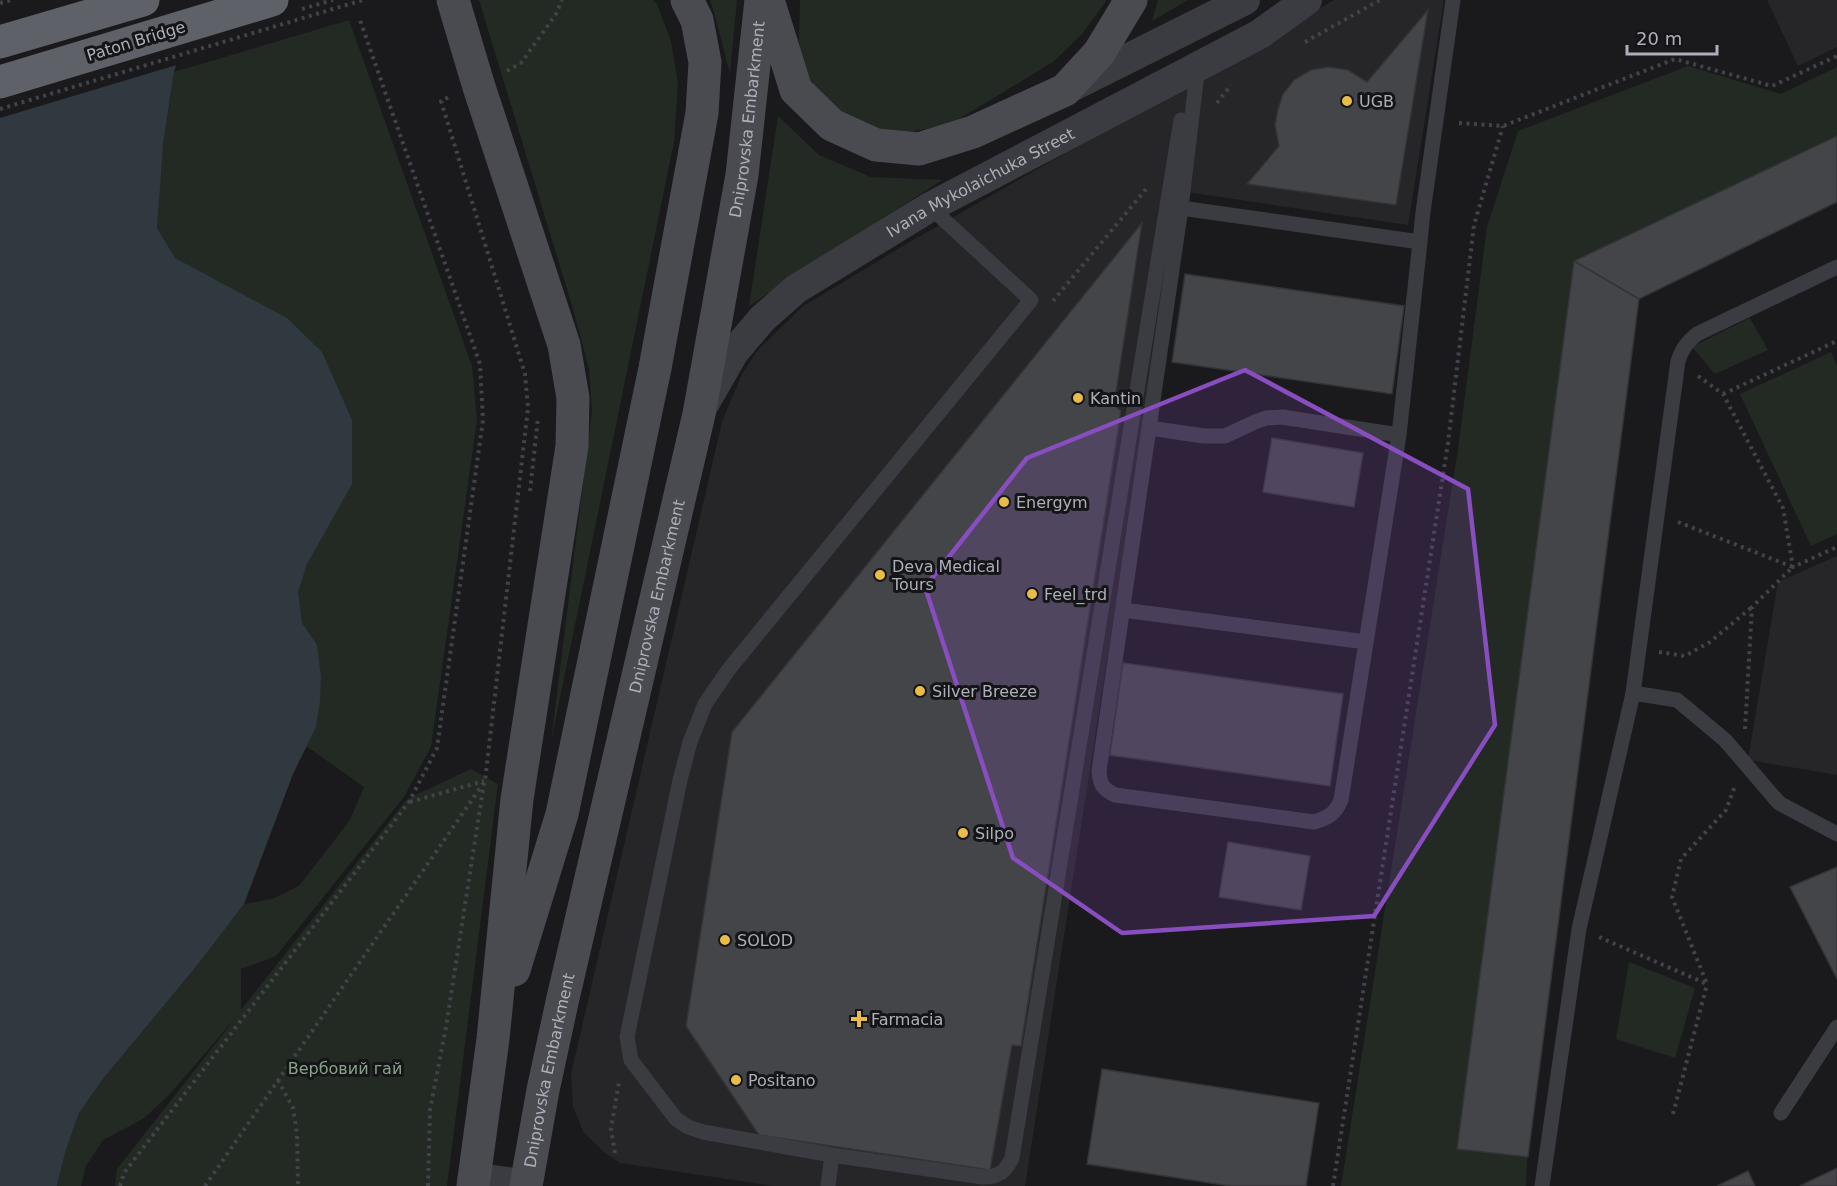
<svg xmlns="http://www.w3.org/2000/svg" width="1837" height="1186" font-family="'DejaVu Sans',sans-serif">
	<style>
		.built { fill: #262629 }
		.green { fill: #222a23 }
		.water { fill: #303840 }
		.pier { fill: #1a1a1c }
		.building { fill: #444549; stroke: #343438; stroke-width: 1.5 }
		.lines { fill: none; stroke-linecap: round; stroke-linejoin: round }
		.path { stroke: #414348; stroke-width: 4; stroke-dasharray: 3 4.5; stroke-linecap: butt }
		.service { stroke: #3b3c41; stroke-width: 15 }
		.minor { stroke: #3b3c41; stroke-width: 30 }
		.tertiary { stroke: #3b3c41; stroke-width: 33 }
		.secondary { stroke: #494b51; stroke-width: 33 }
		.trunk { stroke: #5f6168; stroke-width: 33 }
		.path-bridge { stroke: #414348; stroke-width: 4; stroke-dasharray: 3 4.5; stroke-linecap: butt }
		.marked { fill: #884dbe; fill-opacity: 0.2; stroke: #884dbe; stroke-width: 4.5; stroke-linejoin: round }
		.poi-dot { fill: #e8bc46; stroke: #151517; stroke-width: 2 }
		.labels { text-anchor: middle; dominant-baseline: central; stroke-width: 6; stroke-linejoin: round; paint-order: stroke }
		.street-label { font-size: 16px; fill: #adb0bb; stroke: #151517 }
		.poi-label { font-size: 16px; fill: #adb0bb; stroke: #151517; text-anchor: start }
		.park-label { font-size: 16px; fill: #86a48a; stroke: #151517 }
	</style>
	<rect width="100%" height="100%" fill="#1a1a1c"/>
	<!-- built -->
	<path class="built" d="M1334 0H1444L1408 225 1180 191 1025 1186H774L620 1163 605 1153 584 1133 573 1107 571 1074 722 422 742 374 758 350 802 307 913 240Z
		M1767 0H1837V47L1798 66Z
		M1837 556V775L1748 760 1778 582Z"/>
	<!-- green -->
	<path class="green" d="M479 0H653L657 4 671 41 678 83 674 142 551 742 592 411 589 369 573 309Z
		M710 0H737L730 73 713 9Z
		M800 0H1107L1082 34 1053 62 949 125 896 134 861 124 826 102 806 74 799 44Z
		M1158 0H1188L1152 21Z
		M349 20 472 366 477 420 431 747 404 797 276 956 241 969V1010L407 799 471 769 498 784 447 1186H115L117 1169 238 1015 170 1094 143 1119 103 1140 86 1166 81 1186H57L65 1153 79 1113 103 1079 199 963 244 904 272 899 299 886 350 820 364 787 306 746 124 407 174 72Z
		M1688 66 1781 94 1837 67V136L1574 262 1526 1186H1341L1458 449 1487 227 1518 131Z
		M778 116 819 155 871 177 942 180 749 306Z
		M1750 318 1768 350 1715 374 1692 347Z
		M1831 352 1837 366V534L1811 546 1740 394Z
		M1629 962 1695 988 1675 1058 1616 1039Z"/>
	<!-- water -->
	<path class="water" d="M0 0 186 34 174 72 163 145 157 228 175 258 287 318 322 352 352 420V484L307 564 298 592 302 623 317 645 321 677 320 701 316 727 293 774 244 904 199 963 103 1079 79 1113 65 1153 57 1186H0Z"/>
	<!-- pier -->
	<path class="pier" d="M0 0H186L189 6V34L180 64 0 118Z"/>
	<!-- building -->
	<path class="building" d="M1428 10 1396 205 1247 184 1279 146 1275 125 1278 109 1283 94 1294 80 1311 70 1329 67 1348 70 1367 82Z
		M1837 136V202L1639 299 1574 261Z
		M1142 223 1114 405 1121 411 1021 1046 1012 1045 990 1170 759 1135 686 1026 732 732Z
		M1574 261 1639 299 1528 1157 1457 1149Z
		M1185 274 1404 306 1392 394 1172 362Z
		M1272 438 1363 453 1354 507 1263 492Z
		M1123 663 1343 694 1330 786 1110 755Z
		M1228 842 1310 856 1301 910 1219 897Z
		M1837 867V979L1790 887Z
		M1102 1069 1319 1103 1306 1186H1230L1087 1164Z
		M1837 1168V1186H1800L1812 1180Z
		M1748 1171 1755 1186H1717Z"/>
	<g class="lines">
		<!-- path -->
		<path class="path" d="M0 3 11 0
			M302 9 333 0
			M1305 42 1380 0
			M507 71 521 63 556 14 562 0
			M1217 103 1231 85
			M1459 123 1503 126 1675 59 1772 86 1837 56
			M1053 301 1146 189
			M1698 376 1723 394 1783 508 1793 567 1837 547
			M1723 394 1837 341
			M530 491 538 418
			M1678 522 1793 567 1752 607 1745 729
			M1659 652 1685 656 1710 642 1752 607
			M410 802 484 781
			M1599 937 1707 984 1672 897 1681 859 1726 810 1735 786
			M278 1080 293 1108 297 1134 298 1186
			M1673 1114 1707 984
			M615 1153 611 1129 619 1082
			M120 1186 124 1173 153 1135 409 802 437 748 483 420 480 364 360 20
			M205 1186 485 781 528 408 525 374 441 101 451 96
			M428 1186 430 1110 446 1027 484 783
			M1333 1186 1448 443 1474 225 1503 126"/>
		<!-- service -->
		<path class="service" d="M930 207 1031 300 729 669 705 704 690 742 680 780 627 1037 631 1060 676 1119 688 1127 703 1132 832 1155 983 1177C999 1177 1005 1172 1012 1158L1181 120
			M1181 208 1198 65
			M1420 242 1181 208 1099 771C1100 785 1103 789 1115 795L1314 822C1328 818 1335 814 1341 800L1399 435 1420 242 1423 212 1453 0
			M1149 428 1204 436H1225L1255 422 1266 418 1282 417 1399 435
			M1123 610 1366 642
			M1633 693 1677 700 1725 740 1779 803 1837 834
			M1781 1113 1837 1027
			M828 1186 832 1155
			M1542 1186 1579 929 1633 693 1678 361C1682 349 1687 342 1697 334L1837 267"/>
		<!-- minor -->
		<g class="minor">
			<path d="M1071 87 1245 0"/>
			<path id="s1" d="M703 406 734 352 762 319 796 289 930 207 1260 34 1307 0"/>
		</g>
		<!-- tertiary -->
		<path class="tertiary" d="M474 1179 526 1186"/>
		<!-- secondary -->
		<g class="secondary">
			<path d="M453 0 479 87 564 345 573 398 572 446 517 799 493 1039 473 1186"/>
			<path d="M768 0 796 90 832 125 876 145 919 149 973 132 1065 90 1099 53 1131 0"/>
			<path d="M514 970 562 814 655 368 702 113 705 62 697 20 687 0"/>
			<path id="s2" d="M526 1186 543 1090 563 998 699 414 742 175 761 0"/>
		</g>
		<!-- trunk -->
		<path class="trunk" d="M0 42 143 0
			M0 82 272 0"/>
		<!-- path-bridge -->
		<path class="path-bridge" d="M0 109 363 0"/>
	</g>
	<!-- marked area -->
	<path class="marked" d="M1245 370 1468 489 1495 725 1374 916 1122 933 1013 858 925 587 1027 458Z"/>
	<!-- markers -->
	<g class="poi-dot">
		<circle cx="1347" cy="101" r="6"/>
		<circle cx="1078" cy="398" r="6"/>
		<circle cx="1004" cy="502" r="6"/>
		<circle cx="880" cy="575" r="6"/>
		<circle cx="1032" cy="594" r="6"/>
		<circle cx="920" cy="691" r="6"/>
		<circle cx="963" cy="833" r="6"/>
		<circle cx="725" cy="940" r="6"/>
		<path d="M856 1010h6v6h6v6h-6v6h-6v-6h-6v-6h6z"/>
		<circle cx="736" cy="1080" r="6"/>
	</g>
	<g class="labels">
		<!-- street labels -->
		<g class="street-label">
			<text transform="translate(136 41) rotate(-17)">Paton Bridge</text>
			<text stroke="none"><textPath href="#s2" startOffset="1090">Dniprovska Embarkment</textPath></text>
			<text stroke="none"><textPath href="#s1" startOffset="364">Ivana Mykolaichuka Street</textPath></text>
			<text stroke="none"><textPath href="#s2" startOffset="604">Dniprovska Embarkment</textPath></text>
			<text stroke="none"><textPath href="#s2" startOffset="118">Dniprovska Embarkment</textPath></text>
		</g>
		<!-- poi labels -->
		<g class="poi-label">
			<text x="1359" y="101">UGB</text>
			<text x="1090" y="398">Kantin</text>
			<text x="1016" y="502">Energym</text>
			<text x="892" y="566">Deva Medical<tspan x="892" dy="18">Tours</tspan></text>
			<text x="1044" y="594">Feel_trd</text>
			<text x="932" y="691">Silver Breeze</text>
			<text x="975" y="833">Silpo</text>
			<text x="737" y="940">SOLOD</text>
			<text x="871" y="1019">Farmacia</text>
			<text x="748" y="1080">Positano</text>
		</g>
		<!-- park labels -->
		<g class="park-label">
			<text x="345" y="1068">Вербовий гай</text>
		</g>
	</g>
	<!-- scale -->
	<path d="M1627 45v9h90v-9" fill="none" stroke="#adb0bb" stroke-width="3"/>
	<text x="1636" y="45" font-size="18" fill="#adb0bb" stroke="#151517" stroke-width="4.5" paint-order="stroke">20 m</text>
</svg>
